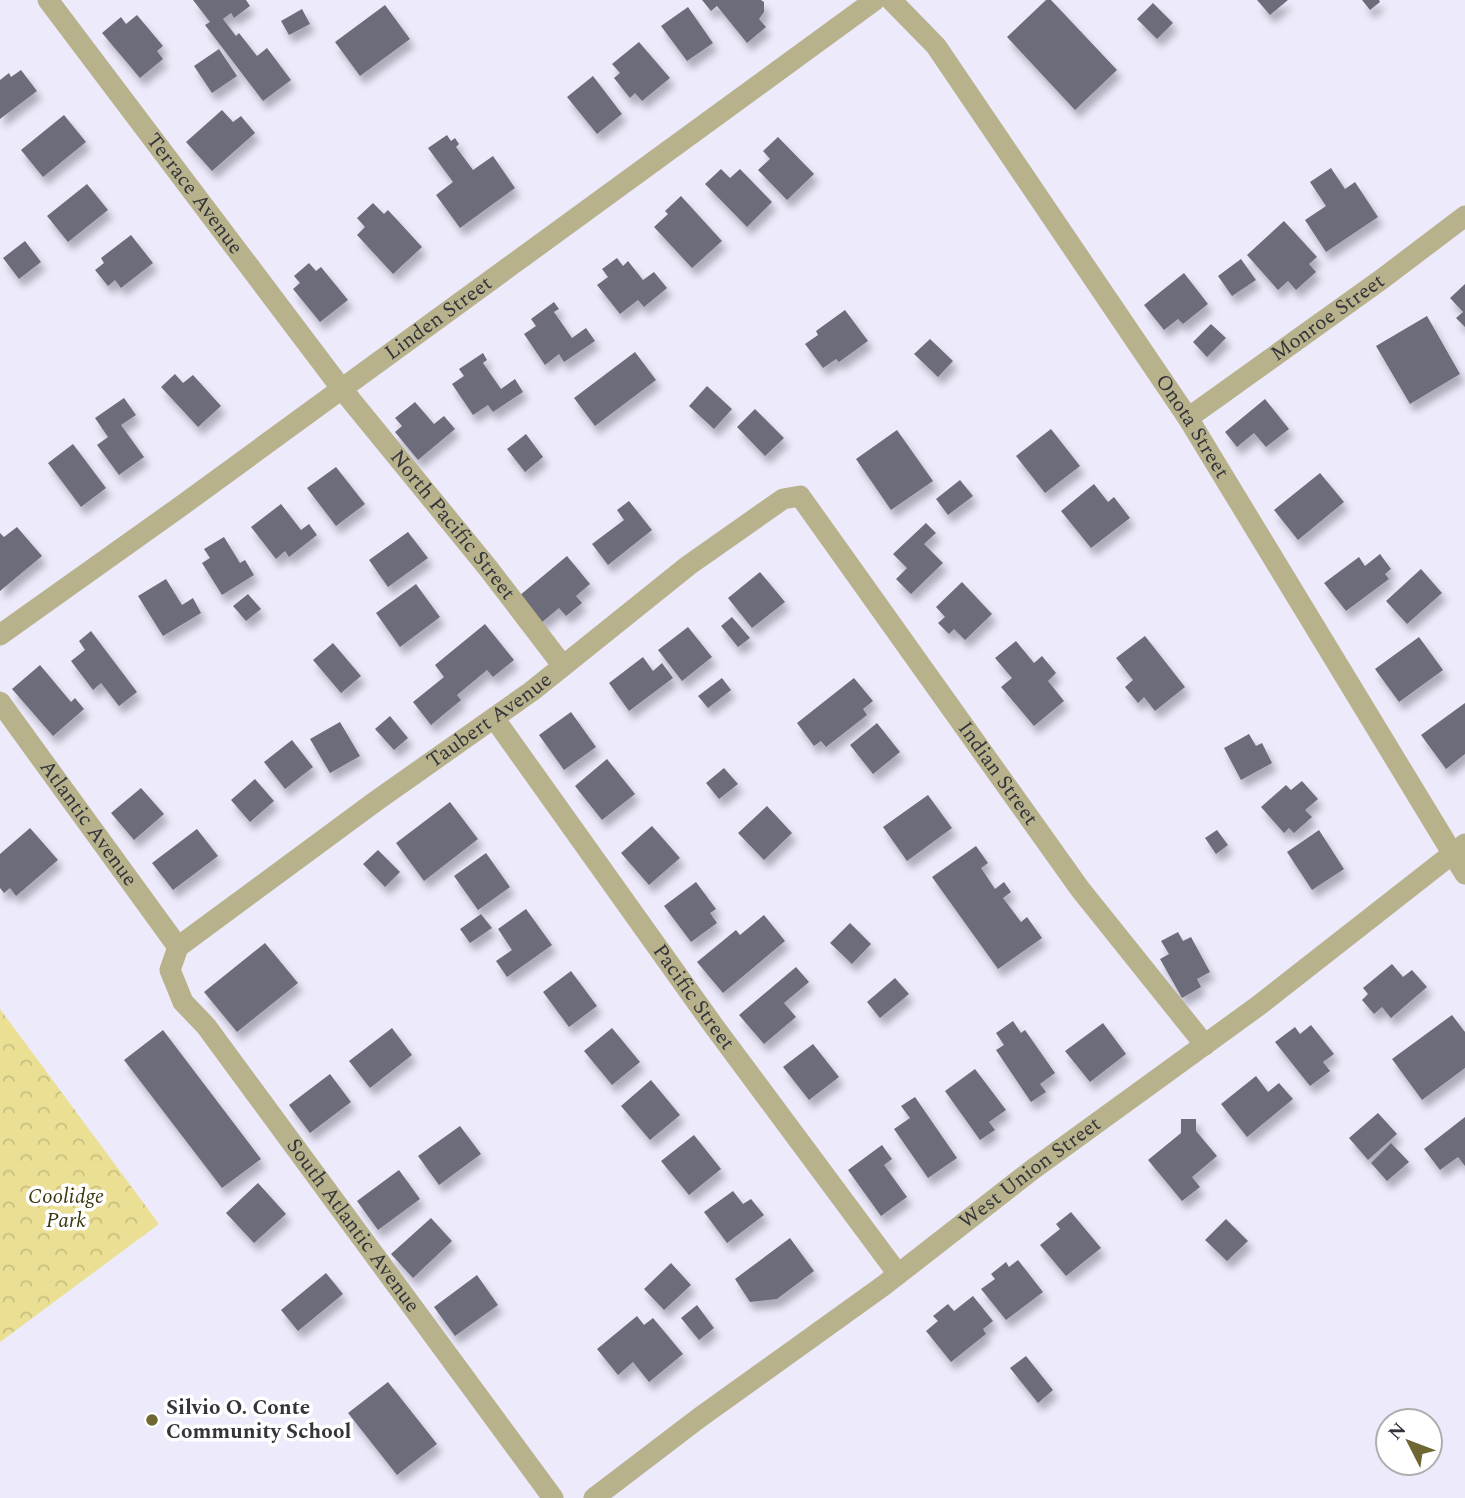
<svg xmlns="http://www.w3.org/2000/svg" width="1465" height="1498" font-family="Spectral,serif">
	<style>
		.park { fill: url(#park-crowns) }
		.building { fill: #6d6c7a; filter: url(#shadow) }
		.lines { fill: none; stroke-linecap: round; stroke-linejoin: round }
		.minor { stroke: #b7b28c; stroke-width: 21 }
		.tertiary { stroke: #b7b28c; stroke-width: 21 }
		.poi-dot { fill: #6f6733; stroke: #fff; stroke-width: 2.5 }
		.labels { text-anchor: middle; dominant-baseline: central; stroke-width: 7; stroke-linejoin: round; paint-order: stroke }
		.street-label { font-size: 21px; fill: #35343b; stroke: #fff }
		.park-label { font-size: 21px; font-style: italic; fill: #3d370f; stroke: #fff }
		.poi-label { font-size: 21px; font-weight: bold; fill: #35343b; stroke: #fff; text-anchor: start }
	</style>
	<defs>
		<pattern id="park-crowns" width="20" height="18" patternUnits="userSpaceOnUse" patternTransform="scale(1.75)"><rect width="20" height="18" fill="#eadf93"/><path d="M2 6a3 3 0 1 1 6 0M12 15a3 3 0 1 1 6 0" fill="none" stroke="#c9c080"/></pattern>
		<filter id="shadow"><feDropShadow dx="4.5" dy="8" stdDeviation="3.5" flood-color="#0004"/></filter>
	</defs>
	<rect width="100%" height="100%" fill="#eceafb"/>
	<!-- park -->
	<path class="park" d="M0 1009 159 1224 0 1342Z"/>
	<!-- building -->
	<path class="building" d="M193 0H246L250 6 234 18 231 13 223 19 236 36 239 33 257 56 267 48 291 80 263 101 205 25 210 22Z
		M702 0H761L764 2V12L759 19 766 27 747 43 717 6 711 11Z
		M1046 0H1051L1117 70 1075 110 1007 37Z
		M1257 0H1288L1270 15Z
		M1362 0H1379L1380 2 1370 10Z
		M1153 3 1173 23 1157 39 1137 19Z
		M385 5 410 39 360 76 335 42Z
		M688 7 713 43 687 61 661 26Z
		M302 9 310 24 289 35 281 21Z
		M137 15 163 46 157 51 163 59 140 78 102 33 121 17 126 24Z
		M639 42 670 78 642 101 635 93 630 98 614 78 620 73 612 64Z
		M219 49 237 76 212 93 194 66Z
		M21 70 37 91 0 119V80L9 73 11 77Z
		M593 76 622 114 597 134 567 97Z
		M222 110 233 122 241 116 255 133 212 171 186 142Z
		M64 115 86 142 43 177 21 150Z
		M447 135 451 141 455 138 459 144 456 147 473 170 493 156 515 188 460 228 436 195 453 182 428 148Z
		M778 137 814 174 787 200 758 170 770 159 763 151Z
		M1331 168 1345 189 1355 182 1378 217 1326 252 1305 220 1326 206 1310 182Z
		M721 169 730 178 740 169 772 202 747 227 705 184Z
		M87 184 108 210 68 242 47 216Z
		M681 196 722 241 692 268 654 227 668 214 665 211Z
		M373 203 384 214 388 210 422 247 393 274 357 235 365 227 357 218Z
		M1284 221 1317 257 1309 264 1316 272 1296 290 1288 281 1278 290 1247 255Z
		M131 235 153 263 121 288 115 280 108 286 95 270 104 263 101 258Z
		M25 241 41 262 19 279 3 258Z
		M617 258 623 266 628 261 643 280 654 272 667 288 644 307 638 300 620 314 597 285 608 277 602 269Z
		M1241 259 1256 280 1232 296 1218 276Z
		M309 263 316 271 321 267 348 300 320 322 293 289 300 283 294 276Z
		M1184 273 1208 304 1183 324 1178 319 1164 330 1144 305Z
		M1465 284V327L1456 318 1463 312 1450 298Z
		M554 302 559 309 554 312 572 338 586 328 595 341 564 362 559 354 545 365 524 334 536 326 531 319Z
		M845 310 868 341 839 362 836 359 823 368 805 344 818 335 816 331Z
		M1427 316 1460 374 1410 404 1376 346Z
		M1211 324 1226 338 1207 357 1193 342Z
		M930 339 953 361 938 377 914 354Z
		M635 352 656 380 595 426 574 398Z
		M483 353 487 360 483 363 501 389 515 379 523 392 493 412 488 405 473 415 452 384 464 376 459 369Z
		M175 374 183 383 193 375 221 406 198 427 161 387Z
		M707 386 732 409 714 429 689 406Z
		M124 398 136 415 121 425 144 457 119 475 97 445 108 437 95 418Z
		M1265 399 1289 429 1266 447 1254 433 1237 447 1225 432Z
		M415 402 434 424 444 416 455 429 418 460 395 432 402 426 395 418Z
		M755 409 784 438 765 456 737 427Z
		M1051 429 1080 466 1045 493 1016 456Z
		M897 430 933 481 891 510 856 459Z
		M526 434 543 457 525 472 507 449Z
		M73 444 106 488 81 507 48 463Z
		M336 467 365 504 336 526 307 488Z
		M1320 473 1344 502 1298 540 1274 510Z
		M960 480 973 496 948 515 936 499Z
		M1094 484 1108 502 1114 497 1130 518 1091 548 1061 511Z
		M629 501 652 530 608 565 592 544 624 520 617 510Z
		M281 504 301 530 309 524 317 535 289 557 285 551 276 559 251 527Z
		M926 523 936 533 924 544 943 563 911 594 896 579 907 568 893 554Z
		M17 527 42 556 0 591V533L4 537Z
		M408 532 428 558 388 587 369 560Z
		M224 537 240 563 245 560 254 575 222 595 202 563 210 558 204 549Z
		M1380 554 1391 569 1385 574 1389 579 1346 611 1324 583 1359 557 1365 566Z
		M567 556 590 584 576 596 582 603 566 616 559 608 541 623 519 596Z
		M1421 569 1442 593 1407 624 1386 601Z
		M760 572 785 602 752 628 728 598Z
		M166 579 182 605 193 598 201 613 163 636 138 596Z
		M962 582 992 614 965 640 954 629 949 634 938 623 945 617 936 607Z
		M416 584 440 617 400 647 376 613Z
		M248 594 261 609 246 621 233 606Z
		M732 617 750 638 738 647 721 626Z
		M485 624 514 660 493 677 487 670 457 695 461 700 431 725 413 702 444 677 435 665Z
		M688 627 712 657 682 681 658 650Z
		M91 631 137 692 119 706 101 683 93 690 71 661 85 650 79 641Z
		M1145 636 1185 687 1155 711 1144 697 1138 703 1125 687 1133 680 1116 658Z
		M1419 637 1443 670 1399 702 1375 669Z
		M1016 641 1034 663 1042 656 1056 673 1048 681 1064 701 1034 726 1001 687 1012 678 995 658Z
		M333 643 361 676 341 693 313 660Z
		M643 657 653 671 662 663 673 678 629 711 609 683Z
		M40 665 71 702 75 698 84 709 53 736 12 689Z
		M722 678 731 690 708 708 698 696Z
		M854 678 873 701 863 709 867 715 826 747 821 741 814 746 797 723Z
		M1465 703V754L1446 769 1421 735Z
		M571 712 596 747 564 770 539 735Z
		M390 716 408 738 394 750 375 729Z
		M340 722 360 756 330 773 310 739Z
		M877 723 900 752 873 774 850 745Z
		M1249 734 1256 746 1262 743 1272 763 1241 780 1224 748Z
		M292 740 313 767 285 789 264 762Z
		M607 759 635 794 602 820 575 786Z
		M724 768 738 784 719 799 706 783Z
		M255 779 274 801 250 822 231 800Z
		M1302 781 1318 799 1305 810 1312 817 1294 833 1289 828 1284 833 1261 807 1286 785 1291 790Z
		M141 788 164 814 134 840 111 813Z
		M928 795 952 828 907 861 883 827Z
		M450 802 478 839 424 881 396 843Z
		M767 806 792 833 764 860 738 833Z
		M652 826 680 858 649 885 621 853Z
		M30 828 58 860 16 896 10 888 4 893 0 888V854Z
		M197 829 218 856 173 890 152 863Z
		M1217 830 1228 845 1216 854 1205 838Z
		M1319 830 1344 869 1312 890 1287 852Z
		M976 846 988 863 981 868 995 889 1004 882 1011 892 1003 898 1021 922 1027 917 1042 938 998 969 932 877Z
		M378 850 400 872 385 887 363 864Z
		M486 853 510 887 478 910 454 876Z
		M696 882 716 909 710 913 717 923 691 942 664 906Z
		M526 909 552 945 507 977 496 961 512 950 498 929Z
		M481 914 492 928 470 943 460 929Z
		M764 915 785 941 723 993 697 962 736 930 740 935Z
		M850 923 871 944 852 964 830 943Z
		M1178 932 1183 941 1191 937 1210 972 1197 979 1201 987 1182 998 1160 959 1169 954 1161 941Z
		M265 943 298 983 237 1032 204 992Z
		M1392 964 1403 977 1412 970 1427 987 1391 1018 1382 1007 1374 1014 1362 1000 1368 994 1363 988Z
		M796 967 809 982 784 1003 796 1017 764 1044 739 1015Z
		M571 971 597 1006 569 1027 543 992Z
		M895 978 909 994 880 1018 867 1002Z
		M1452 1015 1465 1032V1068L1422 1100 1392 1059Z
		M1013 1021 1021 1033 1025 1030 1055 1073 1040 1084 1046 1092 1031 1102 996 1050 1004 1045 996 1033Z
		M1103 1023 1126 1054 1090 1082 1065 1051Z
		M1311 1025 1334 1054 1323 1062 1330 1071 1310 1086 1275 1042 1295 1027 1300 1034Z
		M392 1028 412 1055 370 1088 349 1061Z
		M612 1028 640 1062 612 1085 584 1051Z
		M163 1030 261 1159 222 1188 124 1060Z
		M813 1044 839 1077 809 1100 783 1067Z
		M975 1069 1006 1110 989 1122 995 1130 980 1140 945 1091Z
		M330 1074 351 1102 310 1133 289 1105Z
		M1256 1076 1268 1092 1279 1083 1293 1099 1247 1137 1221 1104Z
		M651 1080 680 1115 650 1140 621 1106Z
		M915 1097 957 1158 928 1178 894 1129 910 1118 901 1106Z
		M1378 1113 1397 1134 1368 1160 1349 1138Z
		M1465 1117V1166L1458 1157 1440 1170 1424 1149Z
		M1181 1119H1196V1131L1217 1156 1192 1177 1200 1187 1182 1201 1148 1160 1181 1133Z
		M460 1126 481 1154 439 1185 418 1156Z
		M694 1135 721 1169 689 1195 661 1161Z
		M1391 1143 1409 1162 1387 1181 1371 1163Z
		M882 1145 892 1159 884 1165 907 1197 881 1216 848 1170Z
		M399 1170 420 1199 378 1230 357 1201Z
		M258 1183 286 1214 254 1243 226 1213Z
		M733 1191 743 1204 751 1199 764 1215 727 1243 704 1212Z
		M1071 1212 1101 1248 1066 1276 1040 1245 1060 1229 1056 1224Z
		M431 1218 452 1241 413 1278 391 1254Z
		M1226 1219 1248 1241 1227 1261 1205 1240Z
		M790 1238 814 1271 777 1299 750 1302 735 1279Z
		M1018 1260 1043 1292 1006 1320 981 1289 995 1279 991 1274 1006 1262 1009 1267Z
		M671 1263 691 1285 664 1310 644 1289Z
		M326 1273 343 1294 298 1331 281 1310Z
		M477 1275 498 1305 455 1336 434 1307Z
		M973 1296 993 1321 983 1329 986 1334 951 1362 926 1331 938 1321 933 1316 948 1304 954 1311Z
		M697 1305 714 1328 699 1340 681 1318Z
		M637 1316 644 1325 653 1318 683 1354 649 1382 633 1362 618 1375 597 1349Z
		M1026 1356 1053 1390 1038 1403 1010 1368Z
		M388 1382 437 1444 397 1475 348 1413Z"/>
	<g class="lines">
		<!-- minor -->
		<g class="minor">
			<path id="s1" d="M48 0 341 388 488 568 563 666"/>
			<path id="s2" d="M1188 418 1382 279 1465 216"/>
			<path id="s3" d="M0 635 177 509 875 0"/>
			<path id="s4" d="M0 702 178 947"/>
			<path id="s5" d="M494 718 713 1025 898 1274"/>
			<path id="s6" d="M178 947 376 801 532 691 689 565 783 499 800 496 1080 889 1205 1045"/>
			<path id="s7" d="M178 947 170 970 183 1002 206 1026 553 1498"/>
			<path id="s8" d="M594 1498 699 1418 883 1286 1032 1170 1258 1006 1465 844"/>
		</g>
		<!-- tertiary -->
		<path class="tertiary" id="s9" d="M891 0 936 46 1188 418 1465 874"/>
	</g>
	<!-- markers -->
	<circle class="poi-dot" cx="152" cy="1420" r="7"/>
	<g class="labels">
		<!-- street labels -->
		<g class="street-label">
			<text stroke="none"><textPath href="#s1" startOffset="243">Terrace Avenue</textPath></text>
			<text stroke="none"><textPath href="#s3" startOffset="541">Linden Street</textPath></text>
			<text stroke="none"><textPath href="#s2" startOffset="172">Monroe Street</textPath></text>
			<text stroke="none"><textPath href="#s9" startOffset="523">Onota Street</textPath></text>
			<text stroke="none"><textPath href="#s1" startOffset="663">North Pacific Street</textPath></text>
			<text stroke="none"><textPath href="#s6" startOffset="385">Taubert Avenue</textPath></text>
			<text stroke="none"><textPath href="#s6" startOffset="1111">Indian Street</textPath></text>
			<text stroke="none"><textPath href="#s4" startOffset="150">Atlantic Avenue</textPath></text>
			<text stroke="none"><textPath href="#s5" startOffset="343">Pacific Street</textPath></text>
			<text stroke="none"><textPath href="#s8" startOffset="544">West Union Street</textPath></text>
			<text stroke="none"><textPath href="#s7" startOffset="340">South Atlantic Avenue</textPath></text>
		</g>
		<!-- park labels -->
		<g class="park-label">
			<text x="66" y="1197">Coolidge<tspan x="66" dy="24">Park</tspan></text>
		</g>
		<!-- poi labels -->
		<g class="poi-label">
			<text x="166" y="1408">Silvio O. Conte<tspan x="166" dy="24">Community School</tspan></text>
		</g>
	</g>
	<!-- north arrow -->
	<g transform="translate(1409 1442) rotate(312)"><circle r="33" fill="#ffffff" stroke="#aeaeb1" stroke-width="2"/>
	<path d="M0-5L12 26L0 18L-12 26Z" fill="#6f6733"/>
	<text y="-10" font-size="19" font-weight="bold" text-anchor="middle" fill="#35343b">N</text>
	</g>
</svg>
